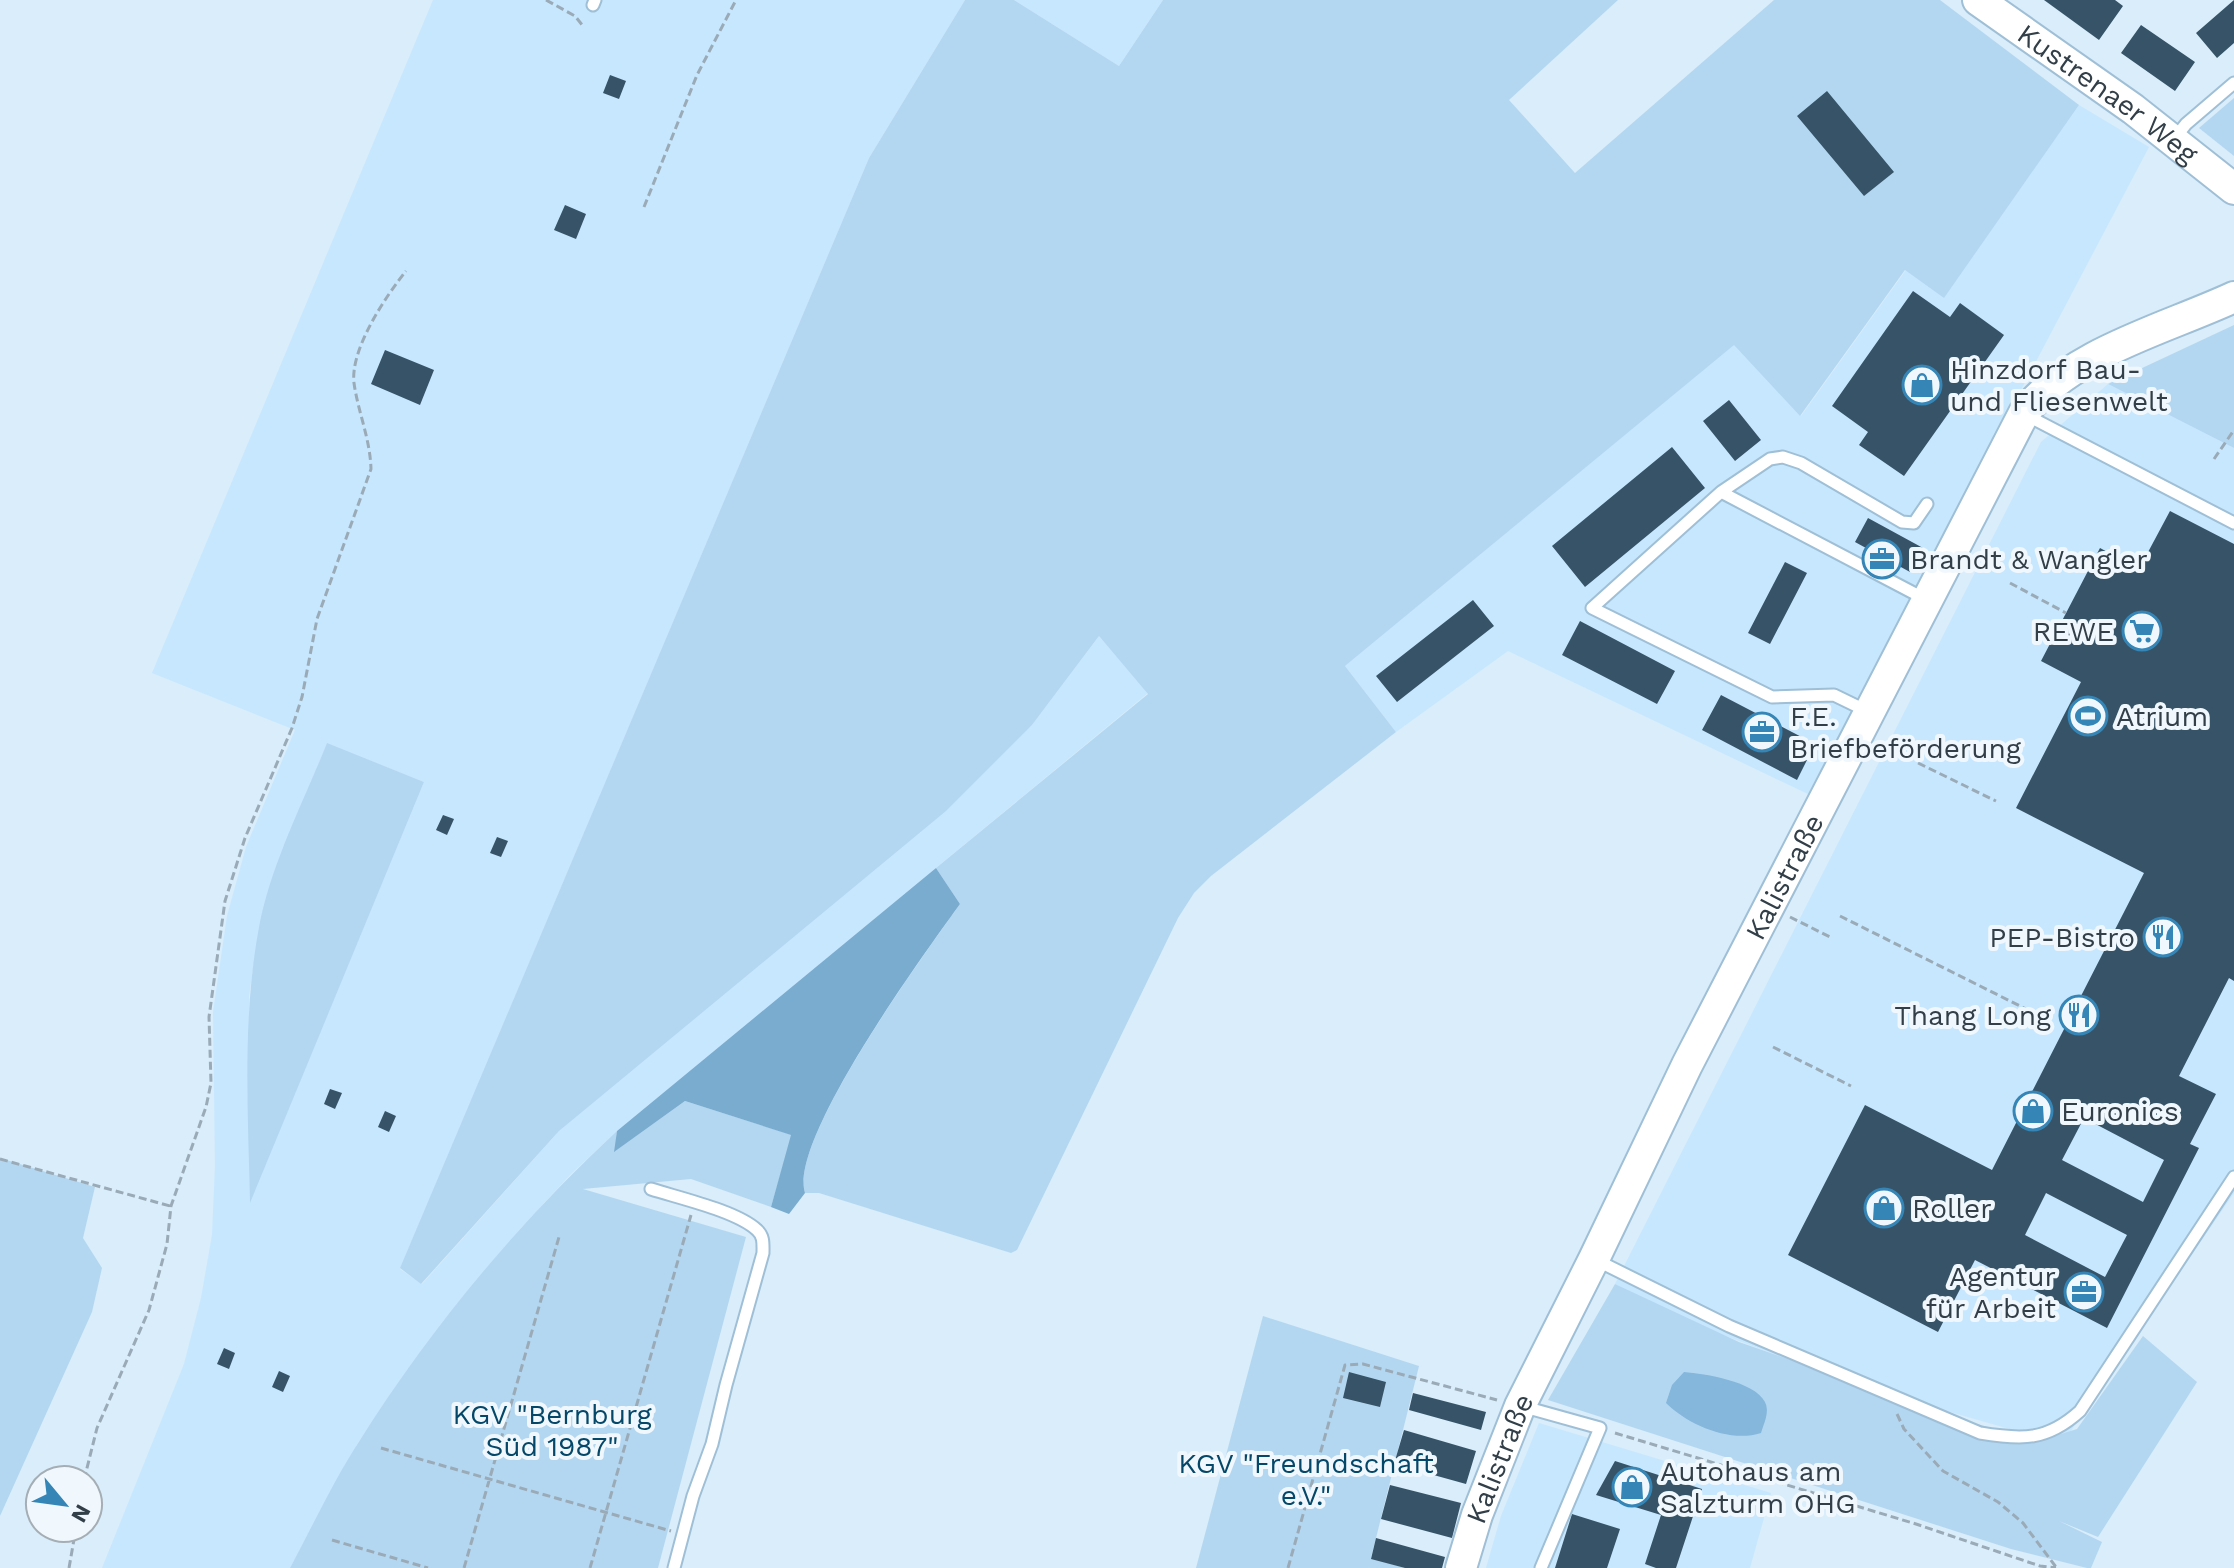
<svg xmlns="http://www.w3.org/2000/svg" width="2234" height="1568" font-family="'Work Sans',sans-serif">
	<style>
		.built { fill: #c7e7fe; fill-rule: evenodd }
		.green { fill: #b4d7f1 }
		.forest { fill: #7aaccf }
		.water { fill: #84b7db }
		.building { fill: #365367; fill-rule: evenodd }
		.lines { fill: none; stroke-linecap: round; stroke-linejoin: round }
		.lane-casing { stroke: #9fbfd6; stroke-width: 15 }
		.secondary-casing { stroke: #9fbfd6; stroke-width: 34 }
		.path { stroke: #9aabb7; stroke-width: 3; stroke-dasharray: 8 4; stroke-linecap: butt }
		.lane { stroke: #fff; stroke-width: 11 }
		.secondary { stroke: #fff; stroke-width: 30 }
		.labels { text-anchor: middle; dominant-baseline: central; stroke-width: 8; stroke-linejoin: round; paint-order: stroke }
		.street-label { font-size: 28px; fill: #323f48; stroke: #f1f8fd }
		.poi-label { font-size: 28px; fill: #323f48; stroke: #f1f8fd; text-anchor: start }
		.park-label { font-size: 28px; fill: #044769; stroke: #f1f8fd }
	</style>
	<rect width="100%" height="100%" fill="#d9edfb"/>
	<!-- built -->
	<path class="built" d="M433 0H965L869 158 400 1269 422 1284 559 1131 1032 725 1099 636 1148 693 617 1131 570 1175 521 1228 359 1441 290 1568H102L184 1364 201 1298 212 1235 215 1166 213 1012 227 916 246 847 295 730 152 673ZM327 744 424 782 250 1201 249 996 260 924 280 857Z
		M1014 0H1163L1119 66Z
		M2079 105 2149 147 1808 794 1508 651 1396 732 1345 666 1734 344 1801 416 1906 270 1944 297Z
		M2108 384 2234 448V1193L2062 1444 1852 1384 1689 1322 1615 1284 2041 442Z
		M1539 1423 1771 1493 1750 1568H1486L1501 1516Z"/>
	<!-- green -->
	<path class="green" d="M965 0H1014L1119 66 1163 0H1618L1509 100 1575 173 1774 0H1940L2079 105 1944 298 1905 270 1800 416 1734 345 1345 666 1396 732 1211 876 1194 893 1178 918 1017 1250 1011 1253 819 1193H805C788 1140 926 952 960 904L936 868 1148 694 1099 636 1032 725 946 811 559 1131 421 1284 400 1268 869 158Z
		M2234 98V156L2199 128Z
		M2234 325V448L2108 384Z
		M327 743 424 782 250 1203C248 1111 242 1018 259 927 271 864 303 803 327 743Z
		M685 1101 792 1135 771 1207 691 1179 583 1189 746 1237 658 1568H290C313 1525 334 1480 360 1440 432 1326 518 1223 617 1131L615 1151Z
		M0 1158 95 1187 83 1238 102 1268 92 1312 0 1516Z
		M1615 1284 1739 1342 1966 1421 2010 1433 2048 1438 2077 1429 2143 1336 2197 1382 2098 1537 2059 1521 2102 1542 2091 1568H2087L2011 1549 1548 1400Z
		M1263 1316 1419 1366 1371 1558 1405 1568H1196Z"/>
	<!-- forest -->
	<path class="forest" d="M936 868 960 904C926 951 788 1140 805 1193L789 1214 771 1207 791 1135 685 1101 614 1152 617 1131Z"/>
	<!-- water -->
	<path class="water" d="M1684 1372C1705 1374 1754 1381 1765 1402 1770 1412 1764 1423 1761 1433 1730 1443 1688 1425 1666 1403L1672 1385Z"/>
	<!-- building -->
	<path class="building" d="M2044 0H2115L2123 6 2099 40Z
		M2234 0V43L2217 58 2196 33Z
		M2141 25 2195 62 2175 91 2121 53Z
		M610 75 626 81 619 99 603 93Z
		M1827 91 1894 172 1864 196 1797 116Z
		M565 205 586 214 576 239 554 230Z
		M1913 291 1950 317 1960 303 2004 335 1904 476 1859 445 1868 432 1832 406Z
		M385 350 434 370 420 405 371 384Z
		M1729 400 1761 440 1735 461 1703 421Z
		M1672 447 1705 488 1585 587 1552 546Z
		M2170 511 2234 544V981L2229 978 2179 1076 2216 1094 2190 1144 2199 1148 2107 1328 1975 1260 1938 1332 1788 1255 1865 1105 1992 1170 2061 1035 2144 873 2016 808 2081 682 2041 661 2100 548 2139 569ZM2084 1118 2164 1160 2143 1202 2062 1160ZM2046 1193 2127 1235 2105 1277 2025 1235Z
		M1868 518 1923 548 1910 572 1855 542Z
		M1785 562 1807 573 1770 644 1748 633Z
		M1473 600 1494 626 1397 702 1376 676Z
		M1580 621 1675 671 1657 704 1562 655Z
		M1721 695 1815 744 1797 780 1702 730Z
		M443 815 454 819 447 835 436 830Z
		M497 837 508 841 501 857 490 853Z
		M330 1089 342 1093 335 1109 324 1104Z
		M385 1111 396 1116 389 1132 378 1127Z
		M224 1348 235 1353 229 1369 217 1364Z
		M279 1371 290 1376 283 1392 272 1387Z
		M1349 1372 1386 1382 1380 1407 1343 1398Z
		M1413 1393 1486 1412 1481 1430 1409 1410Z
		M1404 1430 1476 1451 1466 1484 1394 1464Z
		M1615 1461 1702 1489 1676 1568H1656L1645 1564 1661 1515 1596 1495Z
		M1390 1485 1461 1503 1452 1538 1381 1519Z
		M1572 1514 1620 1529 1607 1568H1555Z
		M1376 1538 1445 1557 1442 1568H1405L1371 1559Z"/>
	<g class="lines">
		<!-- lane casing -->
		<g class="lane-casing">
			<path id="lane" d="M593 5 595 0
				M2174 139 2186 124 2234 83
				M2024 414 2234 523
				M1721 492 1770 459 1783 457 1801 463 1902 522 1914 523 1927 504
				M1869 712 1834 695 1772 697 1592 608 1721 492 1927 600
				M651 1189C679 1198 737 1211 757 1230 764 1236 763 1244 763 1253L726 1385 712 1444 693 1496 674 1568
				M1594 1259 1729 1326 1980 1433C2022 1440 2047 1441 2080 1411L2234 1177
				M1521 1406 1600 1428 1541 1568"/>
		</g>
		<!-- secondary casing -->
		<g class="secondary-casing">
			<g id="secondary">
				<path id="s1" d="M1978 0 2133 109 2234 189"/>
				<path id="s2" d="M1461 1568 1477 1515 1520 1406 1594 1259 1687 1065 2024 413C2072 352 2165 329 2234 297"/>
			</g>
		</g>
		<!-- path -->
		<path class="path" d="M546 0 575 16 583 26
			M644 207 697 75 736 0
			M2214 459 2234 430
			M2010 583 2066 613
			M1918 763 1996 801
			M1840 916 2044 1018
			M1790 917 1830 937
			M1773 1047 1851 1086
			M0 1159 170 1206
			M1897 1414 1904 1429 1943 1471 1998 1502 2023 1523 2056 1567
			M1615 1433 1916 1524 2040 1566 2056 1568
			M381 1448 671 1531
			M84 1480 97 1428 149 1310 167 1244 171 1206 206 1107 211 1083 209 1017 225 901 245 838 292 728 302 697 317 619 371 469C370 438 358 412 354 383 350 349 386 296 406 271
			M332 1540 428 1568
			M69 1568 76 1528
			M464 1568 559 1237
			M590 1568 691 1215
			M1288 1568 1345 1365 1363 1364 1497 1400"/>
		<!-- lane -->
		<use href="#lane" class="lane"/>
		<!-- secondary -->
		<use href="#secondary" class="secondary"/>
	</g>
	<!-- icons -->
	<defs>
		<g id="shop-ring" transform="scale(2)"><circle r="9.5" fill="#f1f8fd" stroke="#3585b6" stroke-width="1.5"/><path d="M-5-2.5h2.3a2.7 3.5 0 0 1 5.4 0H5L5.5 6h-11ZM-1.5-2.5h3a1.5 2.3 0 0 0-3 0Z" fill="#3585b6"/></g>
		<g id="office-ring" transform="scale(2)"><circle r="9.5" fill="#f1f8fd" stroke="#3585b6" stroke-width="1.5"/><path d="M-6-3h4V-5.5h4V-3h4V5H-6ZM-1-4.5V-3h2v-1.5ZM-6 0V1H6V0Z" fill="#3585b6"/></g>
		<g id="supermarket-ring" transform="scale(2)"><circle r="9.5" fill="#f1f8fd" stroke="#3585b6" stroke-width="1.5"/><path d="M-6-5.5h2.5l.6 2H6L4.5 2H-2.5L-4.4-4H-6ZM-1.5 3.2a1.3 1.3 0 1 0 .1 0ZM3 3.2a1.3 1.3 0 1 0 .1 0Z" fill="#3585b6"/></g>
		<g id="stadium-ring" transform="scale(2)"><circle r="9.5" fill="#f1f8fd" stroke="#3585b6" stroke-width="1.5"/><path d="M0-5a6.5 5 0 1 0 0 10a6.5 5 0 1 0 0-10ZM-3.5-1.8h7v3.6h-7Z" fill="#3585b6"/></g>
		<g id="restaurant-ring" transform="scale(2)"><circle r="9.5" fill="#f1f8fd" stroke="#3585b6" stroke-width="1.5"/><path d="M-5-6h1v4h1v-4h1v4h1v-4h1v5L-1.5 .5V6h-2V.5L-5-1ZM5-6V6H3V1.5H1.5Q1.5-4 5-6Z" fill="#3585b6"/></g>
	</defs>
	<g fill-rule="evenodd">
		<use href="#shop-ring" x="1922" y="385"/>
		<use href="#office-ring" x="1882" y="559"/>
		<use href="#supermarket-ring" x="2142" y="631"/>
		<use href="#stadium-ring" x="2088" y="716"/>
		<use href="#office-ring" x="1762" y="732"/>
		<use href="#restaurant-ring" x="2163" y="937"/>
		<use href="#restaurant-ring" x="2079" y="1015"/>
		<use href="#shop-ring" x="2033" y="1111"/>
		<use href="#shop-ring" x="1884" y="1208"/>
		<use href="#office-ring" x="2084" y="1292"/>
		<use href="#shop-ring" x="1632" y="1487"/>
	</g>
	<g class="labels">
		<!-- street labels -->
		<g class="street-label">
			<text stroke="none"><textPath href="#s1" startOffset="160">Kustrenaer Weg</textPath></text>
			<text stroke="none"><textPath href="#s2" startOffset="764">Kalistraße</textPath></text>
			<text stroke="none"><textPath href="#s2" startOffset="116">Kalistraße</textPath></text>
		</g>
		<!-- poi labels -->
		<g class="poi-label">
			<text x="1950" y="369">Hinzdorf Bau-<tspan x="1950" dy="32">und Fliesenwelt</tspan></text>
			<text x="1910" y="559">Brandt &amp; Wangler</text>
			<text x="2114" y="631" text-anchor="end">REWE</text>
			<text x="1790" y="716">F.E.<tspan x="1790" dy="32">Briefbeförderung</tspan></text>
			<text x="2116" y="716">Atrium</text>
			<text x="2135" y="937" text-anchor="end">PEP-Bistro</text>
			<text x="2051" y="1015" text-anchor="end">Thang Long</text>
			<text x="2061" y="1111">Euronics</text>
			<text x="1912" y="1208">Roller</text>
			<text x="2056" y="1276" text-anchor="end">Agentur<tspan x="2056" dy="32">für Arbeit</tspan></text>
			<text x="1660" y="1471">Autohaus am<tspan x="1660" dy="32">Salzturm OHG</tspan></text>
		</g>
		<!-- park labels -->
		<g class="park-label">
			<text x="552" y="1414">KGV "Bernburg<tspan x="552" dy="32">Süd 1987"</tspan></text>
			<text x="1306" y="1463">KGV "Freundschaft<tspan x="1306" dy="32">e.V."</tspan></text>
		</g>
	</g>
	<!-- north arrow -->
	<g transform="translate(64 1504) rotate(119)"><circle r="38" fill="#f1f8fd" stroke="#a5aeb5" stroke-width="2"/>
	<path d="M0-6L14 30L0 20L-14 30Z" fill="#3585b6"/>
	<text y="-12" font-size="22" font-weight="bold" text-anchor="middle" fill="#323f48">N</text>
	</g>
</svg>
